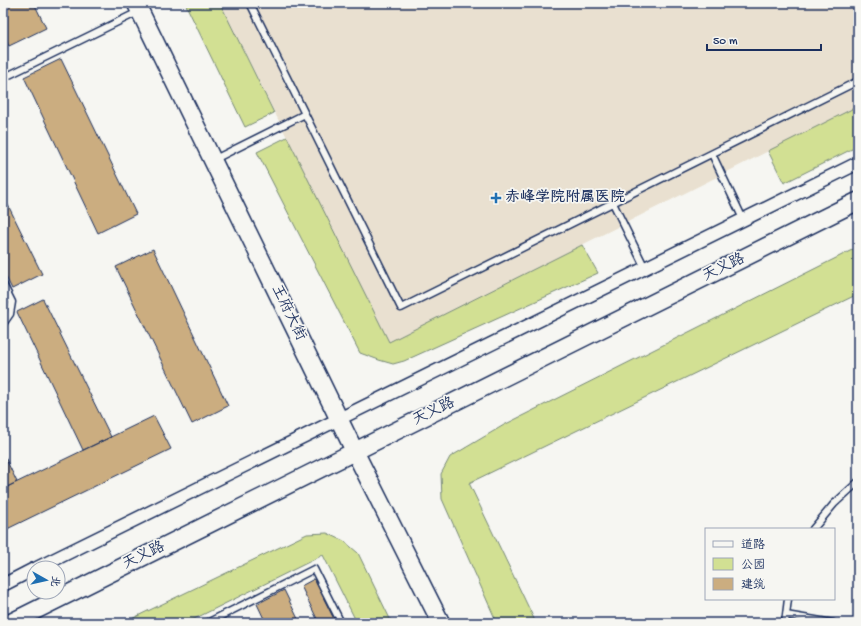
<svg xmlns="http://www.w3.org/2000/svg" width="861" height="626" font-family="'Gochi Hand','LXGW WenKai TC',sans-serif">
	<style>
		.built { fill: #e9e0d0 }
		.green { fill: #d2e093; stroke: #768878 }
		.building { fill: #cbad80; stroke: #1b2f5e }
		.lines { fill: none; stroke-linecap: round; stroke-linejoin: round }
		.lane-casing { stroke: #1b2f5e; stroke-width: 9 }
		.street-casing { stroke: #1b2f5e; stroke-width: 15 }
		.secondary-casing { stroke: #1b2f5e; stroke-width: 20 }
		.lane { stroke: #f6f6f2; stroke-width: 6 }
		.street { stroke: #f6f6f2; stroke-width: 12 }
		.secondary { stroke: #f6f6f2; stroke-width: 17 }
		.poi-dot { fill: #1f6fb2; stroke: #f6f6f2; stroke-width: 1.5 }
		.labels { text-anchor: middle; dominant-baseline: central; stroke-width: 3.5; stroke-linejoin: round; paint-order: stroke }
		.poi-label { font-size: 15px; font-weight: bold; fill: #1b2f5e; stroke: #f6f6f2; text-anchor: start }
		.street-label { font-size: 15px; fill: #1b2f5e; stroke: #f6f6f2 }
	</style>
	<rect width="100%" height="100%" fill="#f6f6f2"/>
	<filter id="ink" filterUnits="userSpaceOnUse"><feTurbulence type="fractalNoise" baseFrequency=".025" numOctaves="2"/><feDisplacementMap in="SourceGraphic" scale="8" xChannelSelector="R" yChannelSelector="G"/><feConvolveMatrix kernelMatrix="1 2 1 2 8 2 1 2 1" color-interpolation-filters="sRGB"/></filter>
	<g filter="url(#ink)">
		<!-- built -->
		<path class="built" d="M220 3H858V106L389 342Z"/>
		<!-- green -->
		<path class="green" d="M185 3H220L274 113 245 127Z
			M858 106V146L784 183 768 151Z
			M287 137 389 342 582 245 598 273 404 361 393 364 379 360 360 353 257 152Z
			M858 247V294L469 483 536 623H497L442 499 441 474 450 457 504 425Z
			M327 533 344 541 358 553 392 623H357L323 555 186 623H123L307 534Z"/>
		<!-- building -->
		<path class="building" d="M3 3H34L46 28 9 46 3 35Z
			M61 59 136 214 98 233 24 77Z
			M3 195 42 274 12 289 3 271Z
			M153 249 228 406 192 424 116 267Z
			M43 299 111 437 83 450 17 312Z
			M154 416 171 449 3 531V489Z
			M3 453 17 482 3 489Z
			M314 579 336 623H319L301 586Z
			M284 590 300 623H266L257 604Z"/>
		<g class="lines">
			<!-- lane casing -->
			<g class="lane-casing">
				<path id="lane" d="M250 3 401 308 858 81
					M3 78 138 12
					M712 154 743 219
					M213 160 305 114
					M613 203 645 268
					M3 284 12 302 10 314 3 324
					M813 529 834 504 858 482
					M786 615 833 623
					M207 623 314 569 341 623
					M785 623 788 599"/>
			</g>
			<!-- street casing -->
			<g class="street-casing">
				<path id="street" d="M37 568 858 163
					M3 585 34 569"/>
			</g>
			<!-- secondary casing -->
			<g class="secondary-casing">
				<path id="secondary" d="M136 3 355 452 441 623
					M10 623 858 201"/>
			</g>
			<!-- lane -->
			<use href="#lane" class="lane"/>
			<!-- street -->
			<use href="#street" class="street"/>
			<!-- secondary -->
			<use href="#secondary" class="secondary"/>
		</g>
	</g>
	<!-- markers -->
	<path class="poi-dot" d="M494 192h4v4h4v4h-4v4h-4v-4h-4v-4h4z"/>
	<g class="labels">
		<!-- poi labels -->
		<g class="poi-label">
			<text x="505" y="198">赤峰学院附属医院</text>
		</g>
		<!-- street labels -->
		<g class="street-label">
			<text transform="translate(724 268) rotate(-26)">天义路</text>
			<text transform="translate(288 313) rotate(64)">王府大街</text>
			<text transform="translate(434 412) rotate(-26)">天义路</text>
			<text transform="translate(144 556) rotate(-26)">天义路</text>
		</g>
	</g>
	<!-- margin -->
	<rect width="861" height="626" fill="none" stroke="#f6f6f2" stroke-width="16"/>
	<rect x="8" y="8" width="845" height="610" fill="none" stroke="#1b2f5e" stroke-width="1.5" filter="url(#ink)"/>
	<!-- legend -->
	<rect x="705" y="528" width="130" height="72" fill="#f6f6f2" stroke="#9ea6b7"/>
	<rect x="713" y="541" width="20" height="6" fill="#f6f6f2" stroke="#9ea6b7"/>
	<text x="741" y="548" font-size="12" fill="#1b2f5e">道路</text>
	<rect x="713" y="558" width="20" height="12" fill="#d2e093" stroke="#9ea6b7"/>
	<text x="741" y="568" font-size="12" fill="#1b2f5e">公园</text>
	<rect x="713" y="578" width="20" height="12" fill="#cbad80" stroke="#9ea6b7"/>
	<text x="741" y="588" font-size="12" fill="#1b2f5e">建筑</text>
	<!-- north arrow -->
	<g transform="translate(46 580) rotate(98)"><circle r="19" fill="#f6f6f2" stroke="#9ea6b7"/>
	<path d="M0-3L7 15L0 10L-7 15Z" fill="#1f6fb2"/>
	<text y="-6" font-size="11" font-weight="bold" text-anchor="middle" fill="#1b2f5e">北</text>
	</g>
	<!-- scale -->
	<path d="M707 44v6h114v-6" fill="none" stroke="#1b2f5e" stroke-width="2"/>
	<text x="713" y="44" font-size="12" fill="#1b2f5e" stroke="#f6f6f2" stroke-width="3" paint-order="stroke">50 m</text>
</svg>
